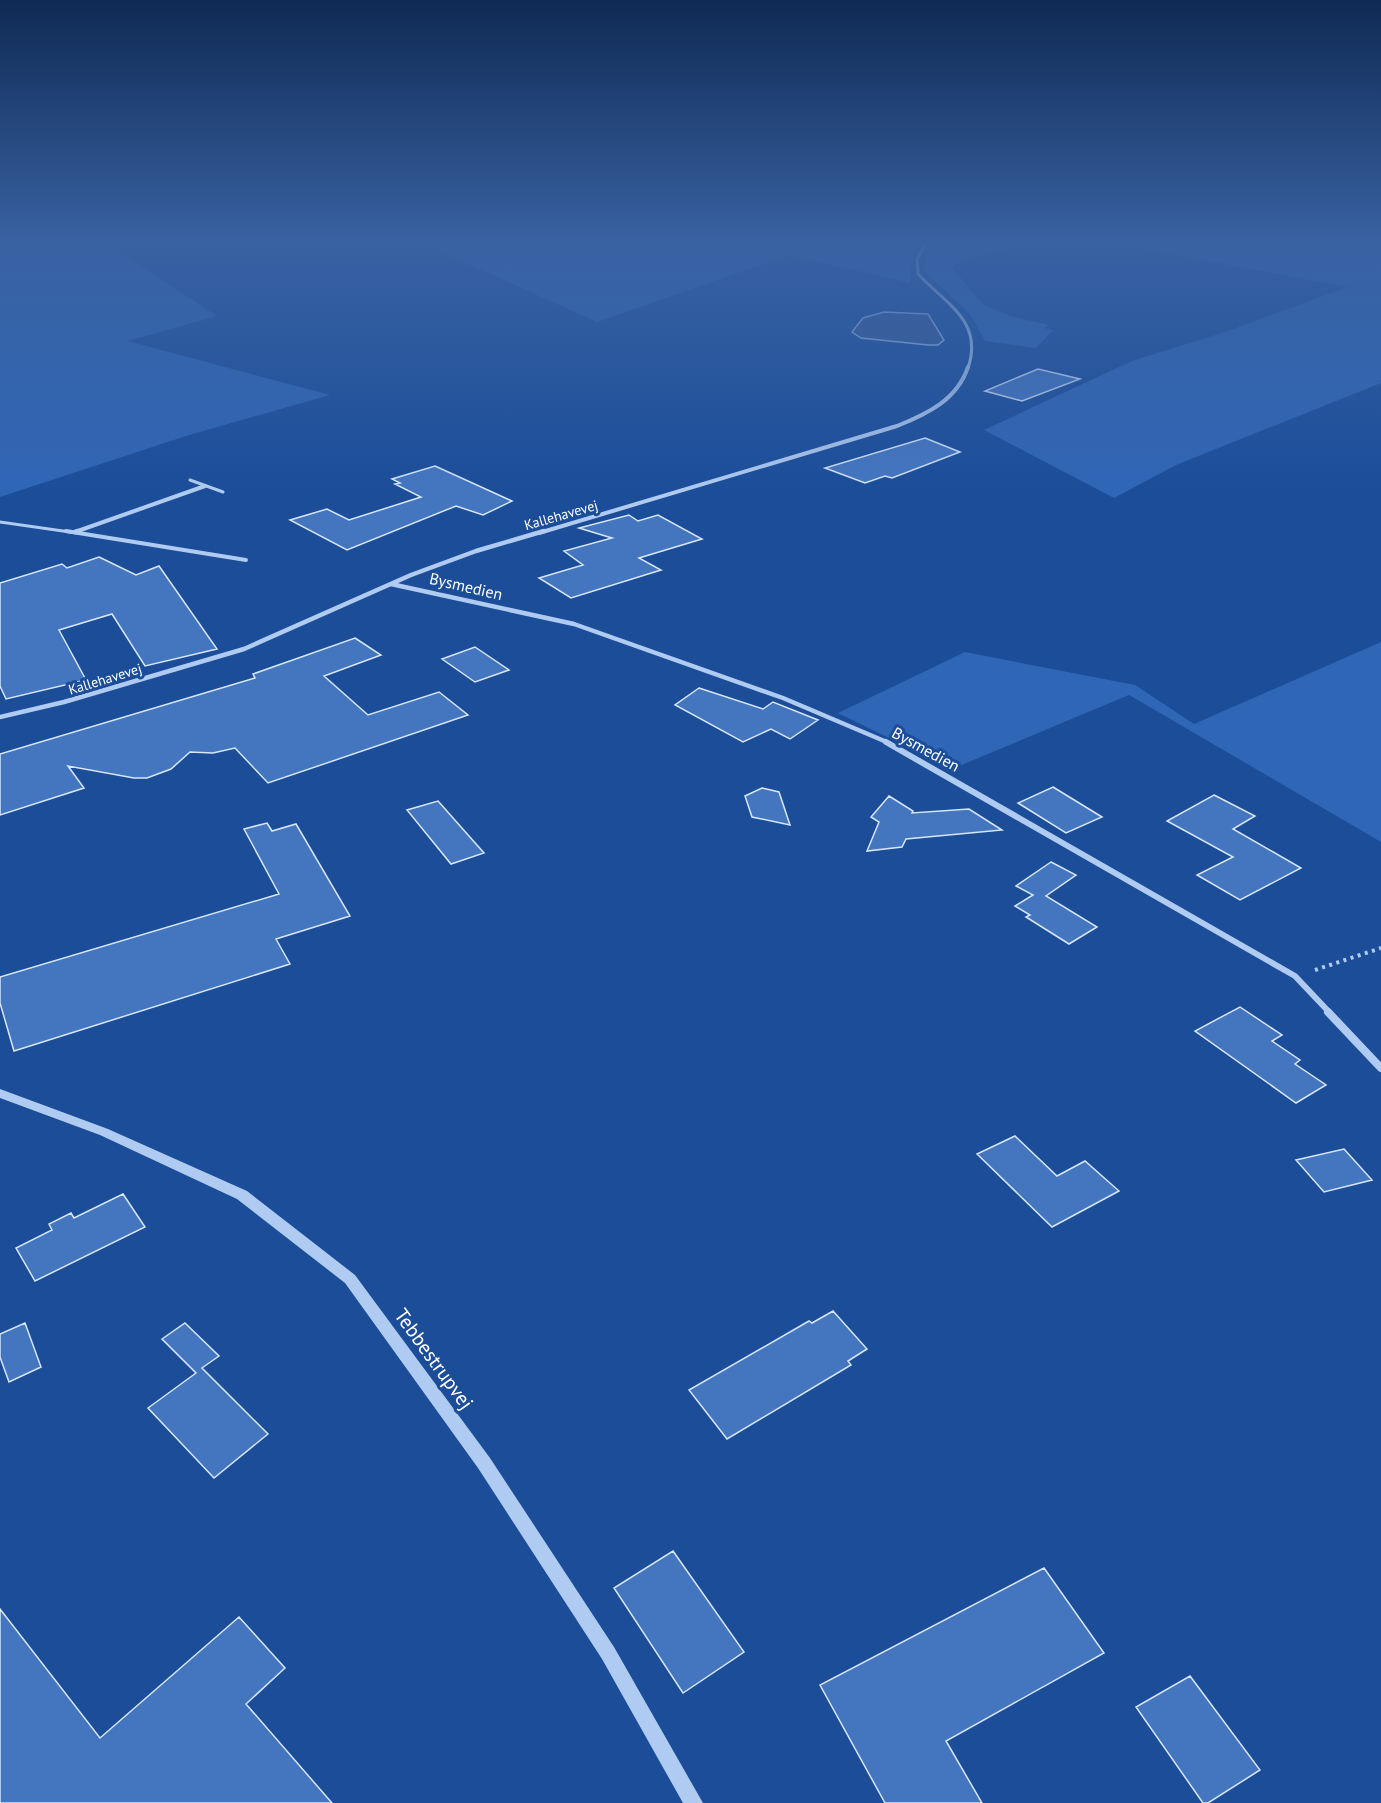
<svg xmlns="http://www.w3.org/2000/svg" width="1381" height="1803" font-family="'PT Sans',sans-serif">
	<style>
		.green { fill: #2f66b6 }
		.water { fill: #385b93; stroke: #a3c5f2; stroke-width: 1.5 }
		.building { fill: #4476c0; stroke: #d7e6fb; stroke-width: 1.5 }
		.lines { fill: none; stroke-linecap: round; stroke-linejoin: round }
		.path { stroke: #b0cbf1; stroke-width: 4; stroke-dasharray: 3 4.5; stroke-linecap: butt }
		.service-far1 { stroke: #b0cbf1; stroke-width: 3 }
		.service { stroke: #b0cbf1; stroke-width: 4 }
		.minor-far4 { stroke: #b0cbf1; stroke-width: 3 }
		.minor-far3 { stroke: #b0cbf1; stroke-width: 4 }
		.minor-far2 { stroke: #b0cbf1; stroke-width: 4.5 }
		.minor-far1 { stroke: #b0cbf1; stroke-width: 6 }
		.minor { stroke: #b0cbf1; stroke-width: 8 }
		.tertiary { fill: #b0cbf1; fill-rule: evenodd }
		.labels { text-anchor: middle; dominant-baseline: central; stroke-width: 6; stroke-linejoin: round; paint-order: stroke }
		.far-street-label { font-size: 14px; fill: #fff; stroke: #1b4d99 }
		.street-label { font-size: 16px; fill: #fff; stroke: #1b4d99 }
		.near-street-label { font-size: 20px; fill: #fff; stroke: #1b4d99 }
	</style>
	<rect width="100%" height="100%" fill="#1b4d99"/>
	<!-- green -->
	<path class="green" d="M0 240H101L217 316 128 341 330 395 189 435 0 497Z
		M416 240H918L913 246 910 283 789 255 597 322Z
		M941 240H1042L961 260 952 268 984 305 1010 316 1049 325 1044 328 1053 330 1036 348 985 341 970 314 924 271 926 256Z
		M1099 240H1381V383L1176 465 1114 498 984 430 1132 361 1228 331 1347 287Z
		M1381 642V842L1129 695 952 769 838 713 965 652 1135 685 1194 724Z"/>
	<!-- water -->
	<path class="water" d="M884 312 928 314 944 340 938 345H928L861 338 852 332 863 318Z"/>
	<!-- building -->
	<path class="building" d="M1038 369 1080 379 1022 401 985 391Z
		M925 438 960 452 892 478 885 476 865 483 825 468Z
		M435 466 512 501 483 515 456 506 347 550 290 520 327 509 349 520 421 497 395 484 400 483 392 479Z
		M629 515 638 521 658 515 702 539 639 558 661 570 571 598 539 578 583 565 564 551 612 538 579 528Z
		M99 557 136 575 159 566 217 649 145 666 112 614 59 630 86 680 6 699 0 686V583L62 564 67 568Z
		M355 638 381 655 324 676 368 715 439 692 468 715 268 783 235 748 213 753 190 752 171 769 147 778H134L68 766 84 788 0 815V754L255 678 253 674Z
		M475 647 509 670 475 682 442 659Z
		M699 688 763 709 773 702 818 720 790 739 771 729 743 742 675 705Z
		M1053 787 1102 817 1066 833 1018 803Z
		M762 788 779 792 790 825 752 817 745 796Z
		M1214 795 1255 816 1233 829 1301 868 1240 900 1197 875 1233 857 1167 821Z
		M889 796 913 811 912 813 969 809 1002 830 906 839 902 847 867 851 879 822 871 817Z
		M438 801 484 853 451 864 407 810Z
		M267 823 272 831 296 824 350 916 276 939 290 964 14 1051 0 1003V977L279 894 244 829Z
		M1051 862 1076 875 1046 896 1097 927 1069 944 1026 917 1030 915 1015 906 1033 895 1016 886Z
		M1240 1007 1282 1035 1272 1041 1300 1060 1295 1064 1326 1085 1296 1103 1195 1031Z
		M1015 1136 1057 1176 1085 1161 1119 1191 1052 1227 977 1154Z
		M1344 1149 1372 1180 1324 1192 1296 1160Z
		M123 1194 145 1227 35 1281 16 1248 52 1230 49 1224 71 1213 74 1218Z
		M833 1311 867 1349 848 1361 851 1365 727 1439 689 1390 809 1321 812 1323Z
		M25 1323 41 1367 9 1382 0 1357V1334Z
		M185 1323 219 1356 202 1368 268 1434 214 1478 148 1408 196 1373 162 1339Z
		M673 1551 744 1652 683 1693 614 1588Z
		M1044 1568 1104 1653 946 1741 982 1803H885L820 1685Z
		M0 1609 100 1738 239 1617 285 1668 246 1704 332 1803H0Z
		M1190 1676 1260 1770 1208 1803H1203L1136 1707Z"/>
	<g class="lines">
		<!-- path -->
		<path class="path" d="M1315 970 1381 948"/>
		<!-- service-far1 -->
		<path class="service-far1" d="M190 480 223 492
			M0 522 77 533"/>
		<!-- service -->
		<path class="service" d="M66 531 246 560"/>
		<!-- minor-far4 -->
		<path class="minor-far4" d="M928 240 917 259 918 274C945 303 984 321 968 368"/>
		<!-- minor-far3 -->
		<path class="minor-far3" d="M75 532 205 486
			M539 533 897 426C927 414 957 400 968 367"/>
		<!-- minor-far2 -->
		<path class="minor-far2" d="M75 532 78 531
			M391 584 574 624 783 698 889 743
			M0 717 64 702 244 649 411 575 476 551 544 531"/>
		<!-- minor-far1 -->
		<path class="minor-far1" d="M886 742 1295 976 1330 1013"/>
		<!-- minor -->
		<path class="minor" d="M1328 1012 1381 1068"/>
		<!-- tertiary -->
		<path class="tertiary" d="M0 1089 108 1129 247 1191 355 1275 490 1458 614 1647 703 1803H683L602 1659 478 1468 345 1283 237 1199 100 1135 0 1098Z"/>
	</g>
	<!-- sky -->
	<linearGradient id="sky" x2="0" y2="1"><stop stop-color="#0f2a54"/><stop offset="0.49" stop-color="#3962a2"/><stop offset="1" stop-color="#3962a2" stop-opacity="0"/></linearGradient>
	<rect width="1381" height="492" fill="url(#sky)"/>
	<g class="labels">
		<!-- far-street labels -->
		<g class="far-street-label">
			<text transform="translate(561 515) rotate(-16)">Kallehavevej</text>
			<text transform="translate(105 679) rotate(-17)">Kallehavevej</text>
		</g>
		<!-- street labels -->
		<g class="street-label">
			<text transform="translate(466 586) rotate(13)">Bysmedien</text>
			<text transform="translate(926 749) rotate(29)">Bysmedien</text>
		</g>
		<!-- near-street labels -->
		<g class="near-street-label">
			<text transform="translate(434 1359) rotate(54)">Tebbestrupvej</text>
		</g>
	</g>
</svg>
